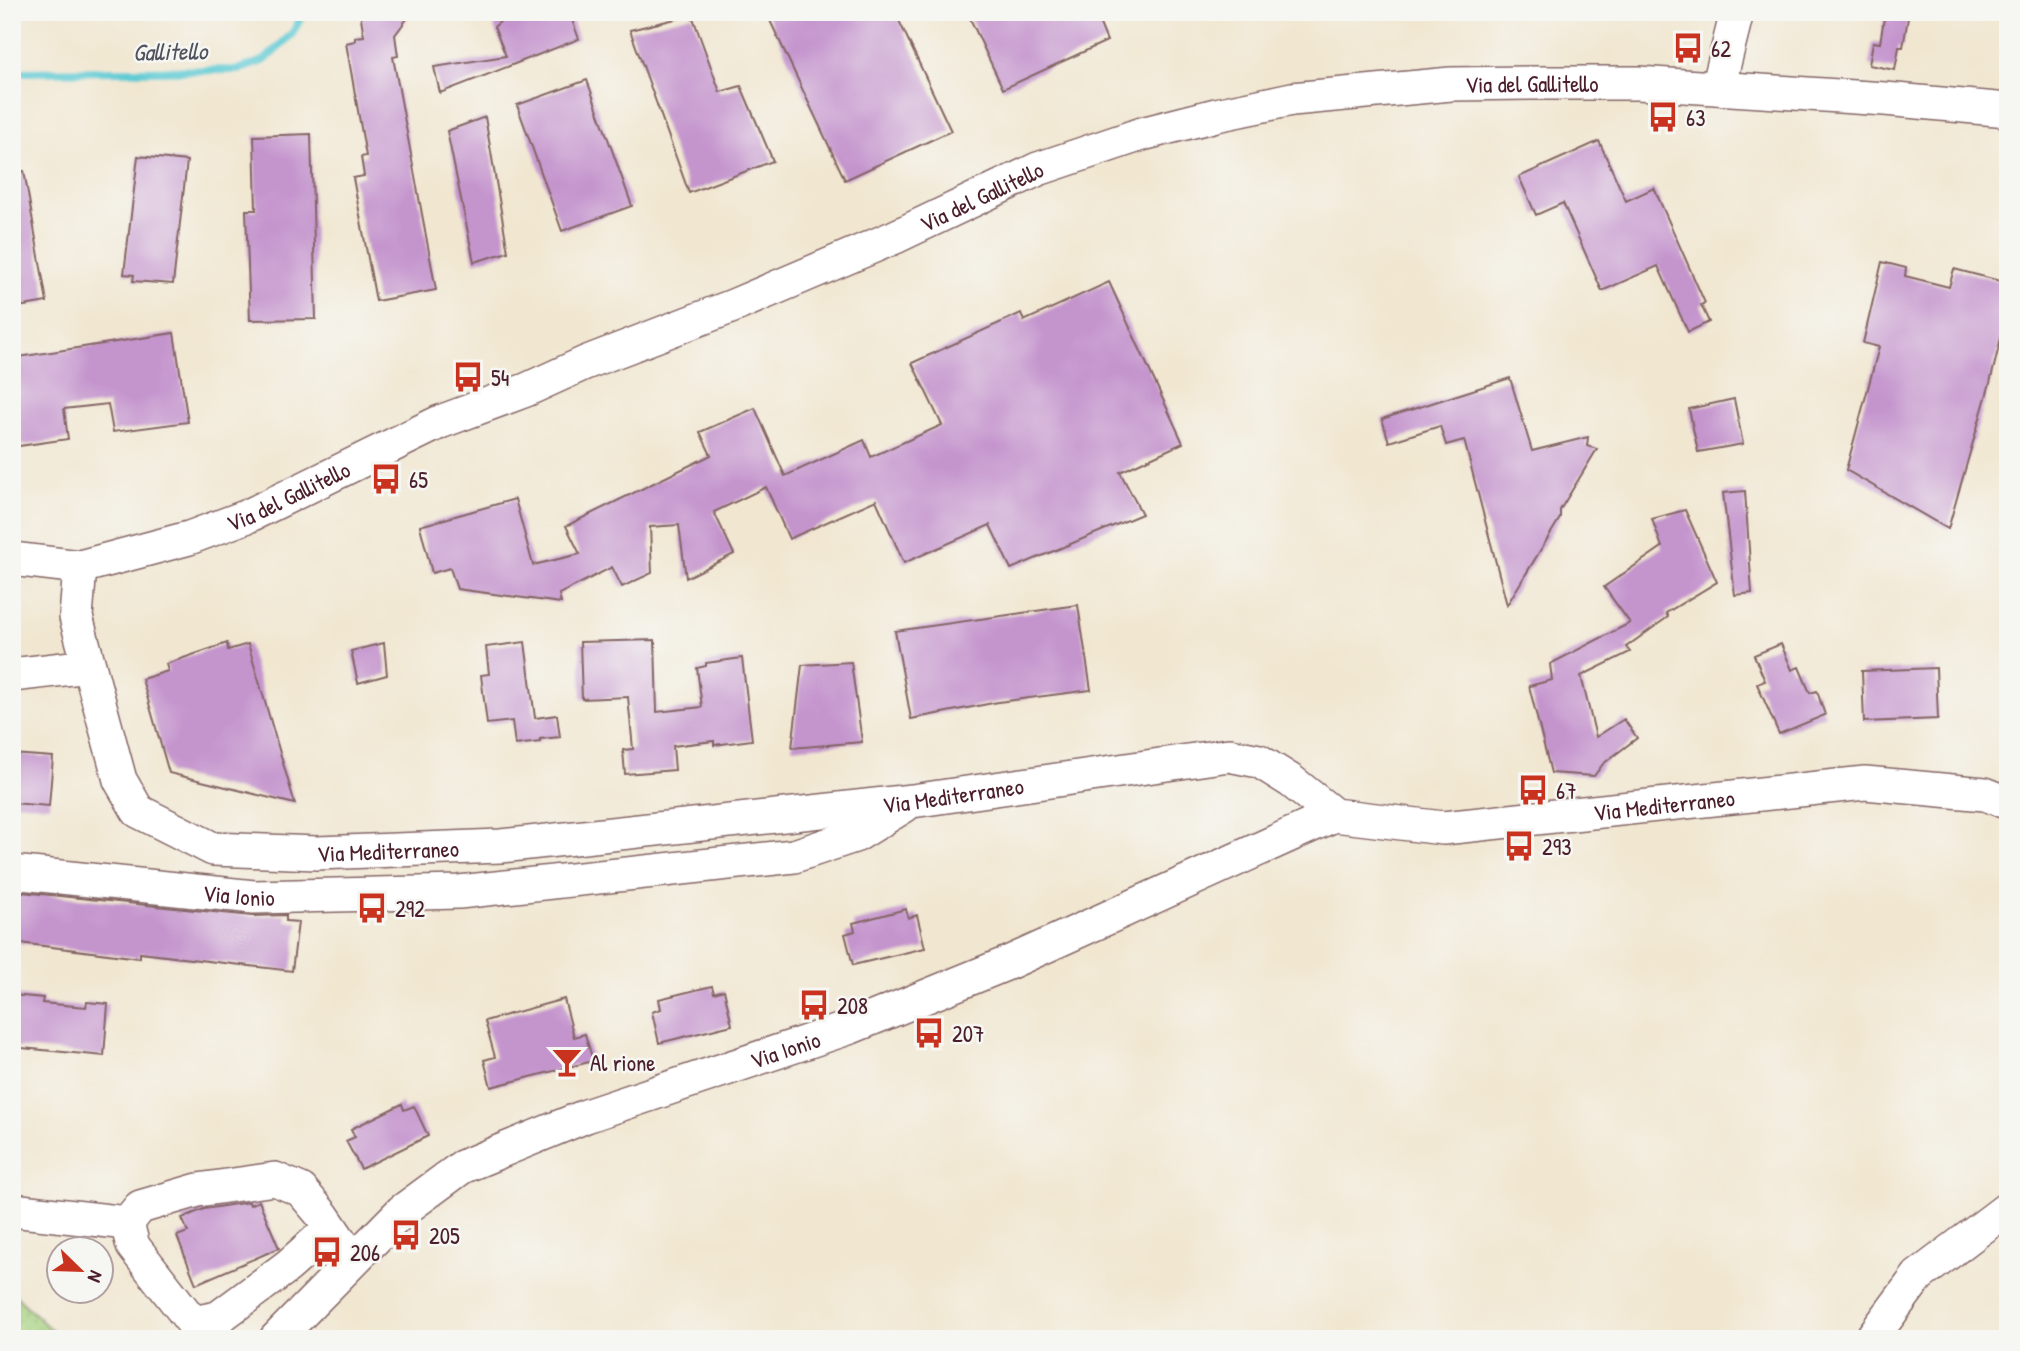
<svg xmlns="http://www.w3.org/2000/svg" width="2020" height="1351" font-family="'Patrick Hand',sans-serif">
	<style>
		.grass { fill: url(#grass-dots); stroke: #777854; stroke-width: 2 }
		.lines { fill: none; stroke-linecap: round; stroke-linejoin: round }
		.stream { stroke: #5dcad4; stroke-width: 8 }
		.building { fill: #c494cd }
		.minor-casing { stroke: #846565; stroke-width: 36 }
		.minor { stroke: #fff; stroke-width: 33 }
		.labels { text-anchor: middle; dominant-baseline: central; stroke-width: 5; stroke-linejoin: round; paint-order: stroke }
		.poi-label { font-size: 23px; fill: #4a1f2b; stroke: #f6f6f2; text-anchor: start }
		.street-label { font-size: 23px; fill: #4a1f2b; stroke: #f6f6f2 }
		.water-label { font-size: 24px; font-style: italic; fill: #50525e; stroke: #f6f6f2 }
	</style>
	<defs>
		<pattern id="grass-dots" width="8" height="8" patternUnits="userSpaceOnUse" patternTransform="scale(1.75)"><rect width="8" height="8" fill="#a4d07c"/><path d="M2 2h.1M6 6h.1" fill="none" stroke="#8fb26b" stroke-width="1.8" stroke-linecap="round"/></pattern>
	</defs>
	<rect width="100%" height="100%" fill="#f6f6f2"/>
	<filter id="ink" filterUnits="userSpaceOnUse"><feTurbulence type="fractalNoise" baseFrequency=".0143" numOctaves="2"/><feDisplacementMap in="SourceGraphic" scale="14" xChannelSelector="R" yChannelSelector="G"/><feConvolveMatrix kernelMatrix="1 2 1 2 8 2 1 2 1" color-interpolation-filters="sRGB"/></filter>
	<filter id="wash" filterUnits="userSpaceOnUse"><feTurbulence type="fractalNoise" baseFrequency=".00686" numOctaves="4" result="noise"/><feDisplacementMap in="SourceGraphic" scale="28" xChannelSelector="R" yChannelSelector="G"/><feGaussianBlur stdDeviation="1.57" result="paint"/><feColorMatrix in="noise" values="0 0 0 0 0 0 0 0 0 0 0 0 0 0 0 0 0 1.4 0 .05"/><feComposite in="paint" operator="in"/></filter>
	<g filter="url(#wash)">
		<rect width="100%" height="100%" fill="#f1e7d1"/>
		<!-- grass -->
		<path class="grass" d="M12 1292 60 1339H12Z"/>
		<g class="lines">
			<!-- stream -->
			<path class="stream" d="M12 72 238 70 265 60 292 34 304 12"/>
		</g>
		<g id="blocks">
			<!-- building -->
			<path class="building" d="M360 12H412L395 35 398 56 393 57 436 290 376 301 353 178 364 176 361 157 366 156 346 43 355 41V37L364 36Z
				M511 12H569L579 39 440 93 434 67 506 56 494 27Z
				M766 12H895L951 131 845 180Z
				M967 12H1095L1107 41 1003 89Z
				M1885 12H1909L1903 47H1899L1895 70 1869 65 1873 42 1880 43Z
				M692 15 720 92 741 86 773 161 689 193 630 30Z
				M587 80 632 206 562 231 517 105Z
				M485 117 508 252 474 262 447 131Z
				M311 134 316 319 250 320 246 210H256L254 136Z
				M1599 141 1626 201 1654 188 1705 303 1701 305 1709 322 1688 332 1658 266 1602 291 1563 203 1536 215 1519 177Z
				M138 156 187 161 173 284 133 281 134 275 124 274Z
				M24 171 47 302 12 308V172Z
				M1882 262 1906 268 1905 276 1949 287 1954 269 2008 283V309L1990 383 1948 529 1846 470 1879 347 1863 343Z
				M1109 282 1183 443 1120 472 1142 514 1011 569 990 525 904 563 876 500 789 539 766 487 714 512 734 554 686 578 679 525 650 527 652 573 622 587 612 567 559 594 561 603 457 589 450 568 432 573 420 526 515 499 533 565 580 554 566 526 711 455 700 432 755 408 785 476 864 440 871 457 942 425 912 363 1021 313 1024 321Z
				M174 333 188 422 113 432 108 404 64 409 68 439 12 447V358Z
				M1510 378 1532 451 1588 437 1587 446 1597 449 1560 510V518L1507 605 1464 440 1446 445 1440 426 1389 442 1382 419Z
				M1734 399 1743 444 1698 452 1689 409Z
				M1745 491 1752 593 1735 595 1723 493Z
				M1685 510 1717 582 1666 613 1668 617 1626 647 1630 652 1581 676 1596 737 1624 719 1637 738 1603 764 1594 776 1551 773 1529 686 1552 680 1550 664 1630 623 1604 587 1662 547 1652 519Z
				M1078 605 1091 690 998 702 911 719 895 631Z
				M655 640 657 712 702 707 697 668 706 666V663L742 658 752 740 714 745V741L673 746 675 770 625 774 623 750 633 749 628 697 582 699 580 642Z
				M525 642 535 718 557 715 560 737 540 739V742L515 745 512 721 487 724 481 675 489 674 486 647Z
				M227 643 228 650 248 644 295 804 169 773 142 679 168 671 166 664Z
				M384 643 387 675 358 683 351 651Z
				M1781 644 1792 670 1799 667 1810 693 1817 691 1825 715 1779 734 1757 684 1765 681 1754 655Z
				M851 662 862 742 792 748 802 665Z
				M1936 668 1938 719 1864 722 1862 671Z
				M12 754 53 757 49 806 12 803Z
				M12 891 252 916 286 915V921L298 922 292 971 140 953V958L12 942Z
				M906 909 908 918 917 915 925 948 853 965 845 934 855 931 853 923Z
				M712 986 714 993 724 990 732 1025 659 1043 652 1012 661 1009 659 999Z
				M12 995 43 998 42 1003 86 1007 87 1002 108 1004 104 1056 12 1047Z
				M564 999 574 1037 585 1034 593 1061 491 1087 484 1060 495 1057 485 1021Z
				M402 1104 404 1110 414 1106 428 1136 361 1169 346 1141 355 1137 351 1129Z
				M259 1201 279 1248 196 1284 177 1236 188 1232 182 1218 204 1209 249 1202 250 1205Z"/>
		</g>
	</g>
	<g filter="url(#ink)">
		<use href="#blocks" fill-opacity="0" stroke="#846565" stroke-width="2"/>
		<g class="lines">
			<!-- minor casing -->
			<g class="minor-casing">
				<g id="minor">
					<path d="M1718 88 1737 12"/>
					<path id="s1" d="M12 559 80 567 189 538 248 516 440 422 526 390 585 363 733 306 895 237 1038 169 1142 134 1216 115 1292 99 1451 84 1531 83H1638L1885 99 2008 110"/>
					<path id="s2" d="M80 567 76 617 120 780 138 811 213 849 317 853 501 846 912 801 1229 755 1259 761 1291 781 1334 815 1443 828 1865 783 1985 794 2008 803"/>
					<path d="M12 675 89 666"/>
					<path id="s3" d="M12 872 254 897 459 892 794 856 857 835 904 806"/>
					<path d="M12 1210 127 1223"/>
					<path d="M331 1228 288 1266 218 1318 193 1323 133 1246 127 1223 140 1207 198 1190 275 1179 301 1190 323 1216 353 1260"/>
					<path id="s4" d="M276 1339 402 1211 462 1167 586 1116 851 1027 1008 963 1334 815"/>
					<path d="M1871 1339 1918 1276 2008 1208"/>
				</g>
			</g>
			<!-- minor -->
			<use href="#minor" class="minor"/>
		</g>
	</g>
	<!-- icons -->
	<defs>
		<g id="bus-bare" transform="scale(2.415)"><path d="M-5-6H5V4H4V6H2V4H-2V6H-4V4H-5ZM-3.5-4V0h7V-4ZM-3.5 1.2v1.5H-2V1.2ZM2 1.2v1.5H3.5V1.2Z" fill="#c8321e" stroke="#f6f6f2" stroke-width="2.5" paint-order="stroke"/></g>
		<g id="bar-bare" transform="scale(2.415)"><path d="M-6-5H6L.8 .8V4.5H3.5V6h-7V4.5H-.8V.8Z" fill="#c8321e" stroke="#f6f6f2" stroke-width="2.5" paint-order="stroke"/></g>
	</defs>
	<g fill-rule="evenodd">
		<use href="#bus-bare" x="1688" y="48"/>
		<use href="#bus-bare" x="1663" y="117"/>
		<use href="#bus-bare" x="468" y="377"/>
		<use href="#bus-bare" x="386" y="479"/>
		<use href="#bus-bare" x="1533" y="790"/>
		<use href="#bus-bare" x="1519" y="846"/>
		<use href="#bus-bare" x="372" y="908"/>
		<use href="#bus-bare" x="814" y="1005"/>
		<use href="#bus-bare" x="929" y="1033"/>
		<use href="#bar-bare" x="567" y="1062"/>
		<use href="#bus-bare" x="406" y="1235"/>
		<use href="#bus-bare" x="327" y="1252"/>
	</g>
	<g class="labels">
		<!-- poi labels -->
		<g class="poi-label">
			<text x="1711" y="48">62</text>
			<text x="1686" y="117">63</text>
			<text x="491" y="377">54</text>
			<text x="409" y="479">65</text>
			<text x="1556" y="790">67</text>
			<text x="1542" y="846">293</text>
			<text x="395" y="908">292</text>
			<text x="837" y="1005">208</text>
			<text x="952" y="1033">207</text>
			<text x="590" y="1062">Al rione</text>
			<text x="429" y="1235">205</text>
			<text x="350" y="1252">206</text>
		</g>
		<!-- street labels -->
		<g class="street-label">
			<text stroke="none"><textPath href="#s1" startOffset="1612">Via del Gallitello</textPath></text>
			<text stroke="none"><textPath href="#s1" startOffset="1045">Via del Gallitello</textPath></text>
			<text stroke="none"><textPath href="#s1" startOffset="289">Via del Gallitello</textPath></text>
			<text stroke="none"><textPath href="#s2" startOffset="1082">Via Mediterraneo</textPath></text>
			<text stroke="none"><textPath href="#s2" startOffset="1816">Via Mediterraneo</textPath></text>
			<text stroke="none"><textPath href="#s2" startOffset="514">Via Mediterraneo</textPath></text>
			<text stroke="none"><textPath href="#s3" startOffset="228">Via Ionio</textPath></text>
			<text stroke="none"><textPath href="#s4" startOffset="598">Via Ionio</textPath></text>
		</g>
		<!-- water labels -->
		<g class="water-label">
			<text transform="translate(170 51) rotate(-1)">Gallitello</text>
		</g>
	</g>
	<!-- margin -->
	<rect width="2020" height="1351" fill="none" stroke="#f6f6f2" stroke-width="42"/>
	<!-- north arrow -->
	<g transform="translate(80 1270) rotate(113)"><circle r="33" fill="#f6f6f2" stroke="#b1a0a2" stroke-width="2"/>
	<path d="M0-5L12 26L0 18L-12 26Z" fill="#c8321e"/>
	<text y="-10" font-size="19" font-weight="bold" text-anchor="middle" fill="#4a1f2b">N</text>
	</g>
</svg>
